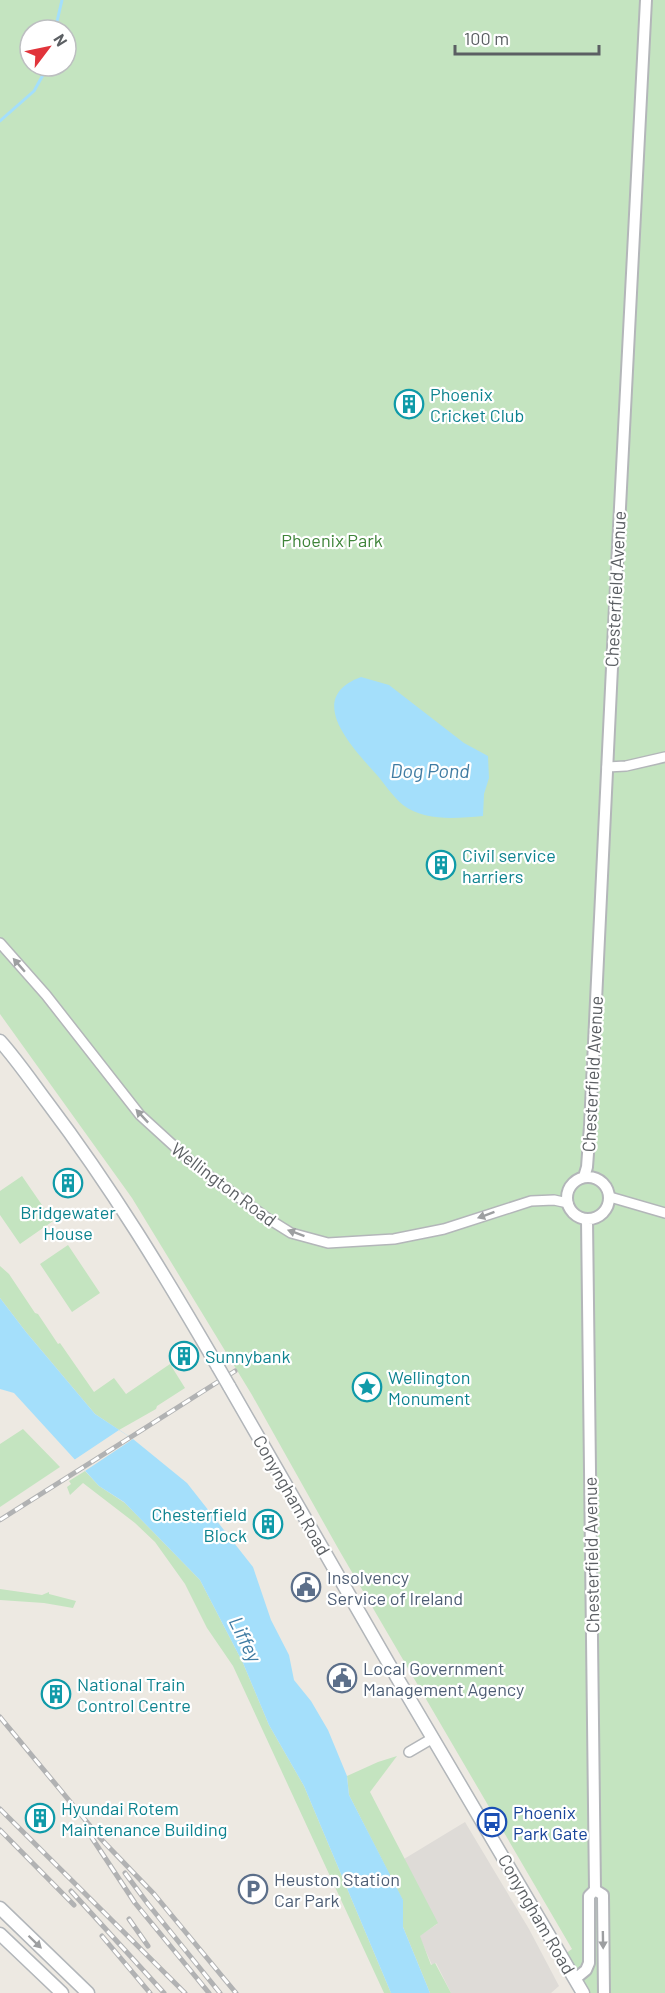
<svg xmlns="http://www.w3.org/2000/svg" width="665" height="1993" font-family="Barlow,sans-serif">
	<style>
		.industrial { fill: #dedbd7 }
		.green { fill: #c4e4c0; fill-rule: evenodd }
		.water { fill: #a4dffb }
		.pier { fill: #ede9e2 }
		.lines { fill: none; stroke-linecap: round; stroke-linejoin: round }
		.stream { stroke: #a4dffb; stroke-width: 3 }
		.minor-casing { stroke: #b3b6b9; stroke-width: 12 }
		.tertiary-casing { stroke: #b3b6b9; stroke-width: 14 }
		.secondary-casing { stroke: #b2b6ba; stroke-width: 15 }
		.minor { stroke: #fff; stroke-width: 9 }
		.tertiary { stroke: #fff; stroke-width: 10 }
		.secondary { stroke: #fff; stroke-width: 12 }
		.rail-casing { stroke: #b1b2b3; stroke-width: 5 }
		.rail { stroke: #fff; stroke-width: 3; stroke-dasharray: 9; stroke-linecap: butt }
		.secondary-bridge-casing { stroke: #b2b6ba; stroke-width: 15; stroke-linecap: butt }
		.secondary-bridge { stroke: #fff; stroke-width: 12 }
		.oneway { fill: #9d9fa1 }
		.labels { text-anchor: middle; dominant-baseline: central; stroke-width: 4.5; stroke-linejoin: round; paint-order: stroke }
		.culture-label { font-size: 18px; fill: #0d838f; stroke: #fff; text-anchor: start }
		.park-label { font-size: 18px; fill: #3e8439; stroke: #fff }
		.street-label { font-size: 18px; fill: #5b5f63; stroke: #fff }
		.service-label { font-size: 18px; fill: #4e5e75; stroke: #fff; text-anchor: start }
		.transit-label { font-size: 18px; fill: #164399; stroke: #fff; text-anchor: start }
		.water-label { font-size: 20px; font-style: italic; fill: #407ca3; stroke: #fff }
	</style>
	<rect width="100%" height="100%" fill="#ede9e2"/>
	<!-- industrial -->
	<path class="industrial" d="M465 1822 529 1929 559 1986 551 1993H451L436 1963 432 1965 419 1936 437 1924 404 1859Z"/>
	<!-- green -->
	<path class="green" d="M0 0H665V1993H583L562 1956 572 1949 339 1550 252 1395 132 1198 0 1014ZM30 30H66V66H30Z
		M22 1176 53 1221 20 1244 0 1215V1191Z
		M68 1245 100 1293 72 1312 40 1264Z
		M0 1266 9 1274 35 1313 38 1314 58 1344 60 1343 94 1392 114 1378 126 1394 170 1364 185 1388 157 1406 156 1409 119 1430 95 1414 26 1332 0 1298Z
		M23 1429 60 1467 0 1507V1444Z
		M85 1471 99 1486 125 1503 200 1580 243 1663 269 1725 304 1786 391 1993H384L233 1666 207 1628 185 1584 155 1542 135 1523 83 1483 70 1495 67 1487 71 1484 69 1481Z
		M0 1589 42 1595 49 1592V1594L76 1601 73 1608 44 1603 0 1600Z
		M397 1756 370 1792 438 1923 420 1936 431 1965 435 1963 451 1993H430L403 1927V1901L349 1795 347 1776 378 1762Z"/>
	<!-- water -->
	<path class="water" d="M361 677 389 685 464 743 488 756 489 778 484 794 483 816C458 818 425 822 403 805 393 797 384 783 376 774 352 747 304 698 361 677Z
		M0 1298 26 1332 95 1414 133 1439 187 1483 253 1567 271 1620 289 1655 294 1680 311 1701 328 1730 347 1776 349 1795 403 1900V1927L430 1993H391L304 1786 269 1725 243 1663 200 1580 124 1502 99 1486 14 1393 0 1389Z"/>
	<!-- pier -->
	<path class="pier" d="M119 1430 133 1439 85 1471 74 1460Z"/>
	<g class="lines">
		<!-- stream -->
		<path class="stream" d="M55 30 62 0
			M0 121 34 91 48 66"/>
		<!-- minor casing -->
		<g class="minor-casing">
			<path id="minor" d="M607 767 626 766 665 757
				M0 943 46 995 140 1115 197 1167 267 1218 291 1233 328 1243 394 1239 444 1229 531 1201 554 1200 568 1203
				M610 1197 665 1213
				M409 1752 433 1738"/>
		</g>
		<!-- tertiary casing -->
		<g class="tertiary-casing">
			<path id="tertiary" d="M567 1198a21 21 0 1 1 42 0a21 21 0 1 1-42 0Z
				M584 1177 587 1167 590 1126 615 605 646 0
				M595 1890 603 1895 604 1993
				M575 1979 586 1970 589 1963V1896L595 1890 587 1219"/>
		</g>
		<!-- secondary casing -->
		<g class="secondary-casing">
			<path id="secondary" d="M0 1041C17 1060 32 1082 47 1102 112 1188 164 1274 218 1367
				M229 1386 389 1664 583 1993
				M0 1908 88 1993
				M0 1934 62 1993"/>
		</g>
		<!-- minor -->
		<use href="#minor" class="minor"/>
		<!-- tertiary -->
		<use href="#tertiary" class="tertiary"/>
		<!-- secondary -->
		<use href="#secondary" class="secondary"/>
		<!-- rail casing -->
		<g class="rail-casing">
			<path id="rail" d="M0 1520 235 1371
				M0 1717 101 1839 154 1894 236 1993
				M0 1809 185 1993
				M0 1830 74 1905
				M90 1835 135 1903 209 1993
				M125 1873 148 1904 220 1993
				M71 1891 164 1993
				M129 1919 148 1946
				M102 1936 150 1993"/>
		</g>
		<!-- rail -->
		<use href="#rail" class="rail"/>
		<!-- secondary-bridge casing -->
		<g class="secondary-bridge-casing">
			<path id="secondary-bridge" d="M218 1367 229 1386"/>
		</g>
		<!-- secondary-bridge -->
		<use href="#secondary-bridge" class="secondary-bridge"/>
	</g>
	<!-- one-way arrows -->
	<defs><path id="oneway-solid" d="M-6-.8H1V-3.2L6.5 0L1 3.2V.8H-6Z" transform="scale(1.5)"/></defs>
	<g class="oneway">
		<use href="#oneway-solid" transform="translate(19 965) rotate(-131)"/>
		<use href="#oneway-solid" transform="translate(142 1116) rotate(-133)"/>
		<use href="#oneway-solid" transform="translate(486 1215) rotate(160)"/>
		<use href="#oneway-solid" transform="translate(296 1233) rotate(-160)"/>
		<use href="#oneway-solid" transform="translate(603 1940) rotate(89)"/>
		<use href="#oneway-solid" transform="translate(35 1942) rotate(44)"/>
	</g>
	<!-- icons -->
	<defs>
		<g id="building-ring" transform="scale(1.5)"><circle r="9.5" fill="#fff" stroke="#0f9aa8" stroke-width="1.5"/><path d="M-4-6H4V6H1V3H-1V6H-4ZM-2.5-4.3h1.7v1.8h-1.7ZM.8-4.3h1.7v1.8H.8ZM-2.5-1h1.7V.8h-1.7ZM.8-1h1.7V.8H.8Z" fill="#0f9aa8"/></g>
		<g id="sight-ring" transform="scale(1.5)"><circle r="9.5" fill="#fff" stroke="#0f9aa8" stroke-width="1.5"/><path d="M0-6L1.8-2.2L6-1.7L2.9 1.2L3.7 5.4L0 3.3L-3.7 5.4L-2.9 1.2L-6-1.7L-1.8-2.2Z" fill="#0f9aa8"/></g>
		<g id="civic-ring" transform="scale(1.5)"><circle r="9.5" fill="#fff" stroke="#5c6f8a" stroke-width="1.5"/><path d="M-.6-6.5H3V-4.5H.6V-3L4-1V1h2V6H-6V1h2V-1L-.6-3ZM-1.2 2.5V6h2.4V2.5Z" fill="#5c6f8a"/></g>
		<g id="bus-ring" transform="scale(1.5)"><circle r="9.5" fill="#fff" stroke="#1a4fb4" stroke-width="1.5"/><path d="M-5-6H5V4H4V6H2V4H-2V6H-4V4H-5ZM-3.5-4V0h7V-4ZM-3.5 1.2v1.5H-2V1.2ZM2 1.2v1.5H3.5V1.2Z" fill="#1a4fb4"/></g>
		<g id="parking-ring" transform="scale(1.5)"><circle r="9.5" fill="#fff" stroke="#5c6f8a" stroke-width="1.5"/><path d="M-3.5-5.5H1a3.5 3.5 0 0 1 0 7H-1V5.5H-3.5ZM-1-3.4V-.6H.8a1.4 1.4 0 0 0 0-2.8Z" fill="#5c6f8a"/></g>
	</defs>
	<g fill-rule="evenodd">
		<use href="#building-ring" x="409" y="404"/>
		<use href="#building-ring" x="441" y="865"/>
		<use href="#building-ring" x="68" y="1183"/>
		<use href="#building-ring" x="184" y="1356"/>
		<use href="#sight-ring" x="367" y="1387"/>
		<use href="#building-ring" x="268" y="1524"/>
		<use href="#civic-ring" x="306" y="1587"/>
		<use href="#civic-ring" x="342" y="1678"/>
		<use href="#building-ring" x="56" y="1694"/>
		<use href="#building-ring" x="40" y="1818"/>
		<use href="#bus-ring" x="492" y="1822"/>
		<use href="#parking-ring" x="253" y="1889"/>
	</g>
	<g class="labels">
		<!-- culture labels -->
		<g class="culture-label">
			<text x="430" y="394">Phoenix<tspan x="430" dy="21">Cricket Club</tspan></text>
			<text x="462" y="855">Civil service<tspan x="462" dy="21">harriers</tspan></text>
			<text x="68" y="1212" text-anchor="middle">Bridgewater<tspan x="68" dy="21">House</tspan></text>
			<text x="205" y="1356">Sunnybank</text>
			<text x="388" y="1377">Wellington<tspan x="388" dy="21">Monument</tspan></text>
			<text x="247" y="1514" text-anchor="end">Chesterfield<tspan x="247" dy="21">Block</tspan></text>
			<text x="77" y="1684">National Train<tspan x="77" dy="21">Control Centre</tspan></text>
			<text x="61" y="1808">Hyundai Rotem<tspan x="61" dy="21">Maintenance Building</tspan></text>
		</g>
		<!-- park labels -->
		<g class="park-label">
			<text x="332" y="540">Phoenix Park</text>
		</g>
		<!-- street labels -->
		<g class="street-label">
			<text transform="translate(615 589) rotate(-87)">Chesterfield Avenue</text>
			<text transform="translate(592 1074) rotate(-87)">Chesterfield Avenue</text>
			<text transform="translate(224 1184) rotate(37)">Wellington Road</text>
			<text transform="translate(292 1495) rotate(60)">Conyngham Road</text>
			<text transform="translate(591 1555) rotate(-91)">Chesterfield Avenue</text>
			<text transform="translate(537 1914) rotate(60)">Conyngham Road</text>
		</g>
		<!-- service labels -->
		<g class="service-label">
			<text x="327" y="1577">Insolvency<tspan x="327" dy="21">Service of Ireland</tspan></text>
			<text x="363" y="1668">Local Government<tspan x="363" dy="21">Management Agency</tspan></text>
			<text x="274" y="1879">Heuston Station<tspan x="274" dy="21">Car Park</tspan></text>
		</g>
		<!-- transit labels -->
		<g class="transit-label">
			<text x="513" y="1812">Phoenix<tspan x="513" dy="21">Park Gate</tspan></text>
		</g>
		<!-- water labels -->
		<g class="water-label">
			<text x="430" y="770">Dog Pond</text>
			<text transform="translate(246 1639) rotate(64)">Liffey</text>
		</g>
	</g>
	<!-- north arrow -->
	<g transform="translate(48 48) rotate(58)"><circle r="28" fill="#ffffff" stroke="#bdbfc1" stroke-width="1.5"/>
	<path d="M0-4.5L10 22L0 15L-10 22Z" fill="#e1343b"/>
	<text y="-9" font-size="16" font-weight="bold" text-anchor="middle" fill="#5b5f63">N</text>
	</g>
	<!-- scale -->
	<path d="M455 45v9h144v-9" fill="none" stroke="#5b5f63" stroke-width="3"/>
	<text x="464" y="45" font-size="18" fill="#5b5f63" stroke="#ffffff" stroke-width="4.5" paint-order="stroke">100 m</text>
</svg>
